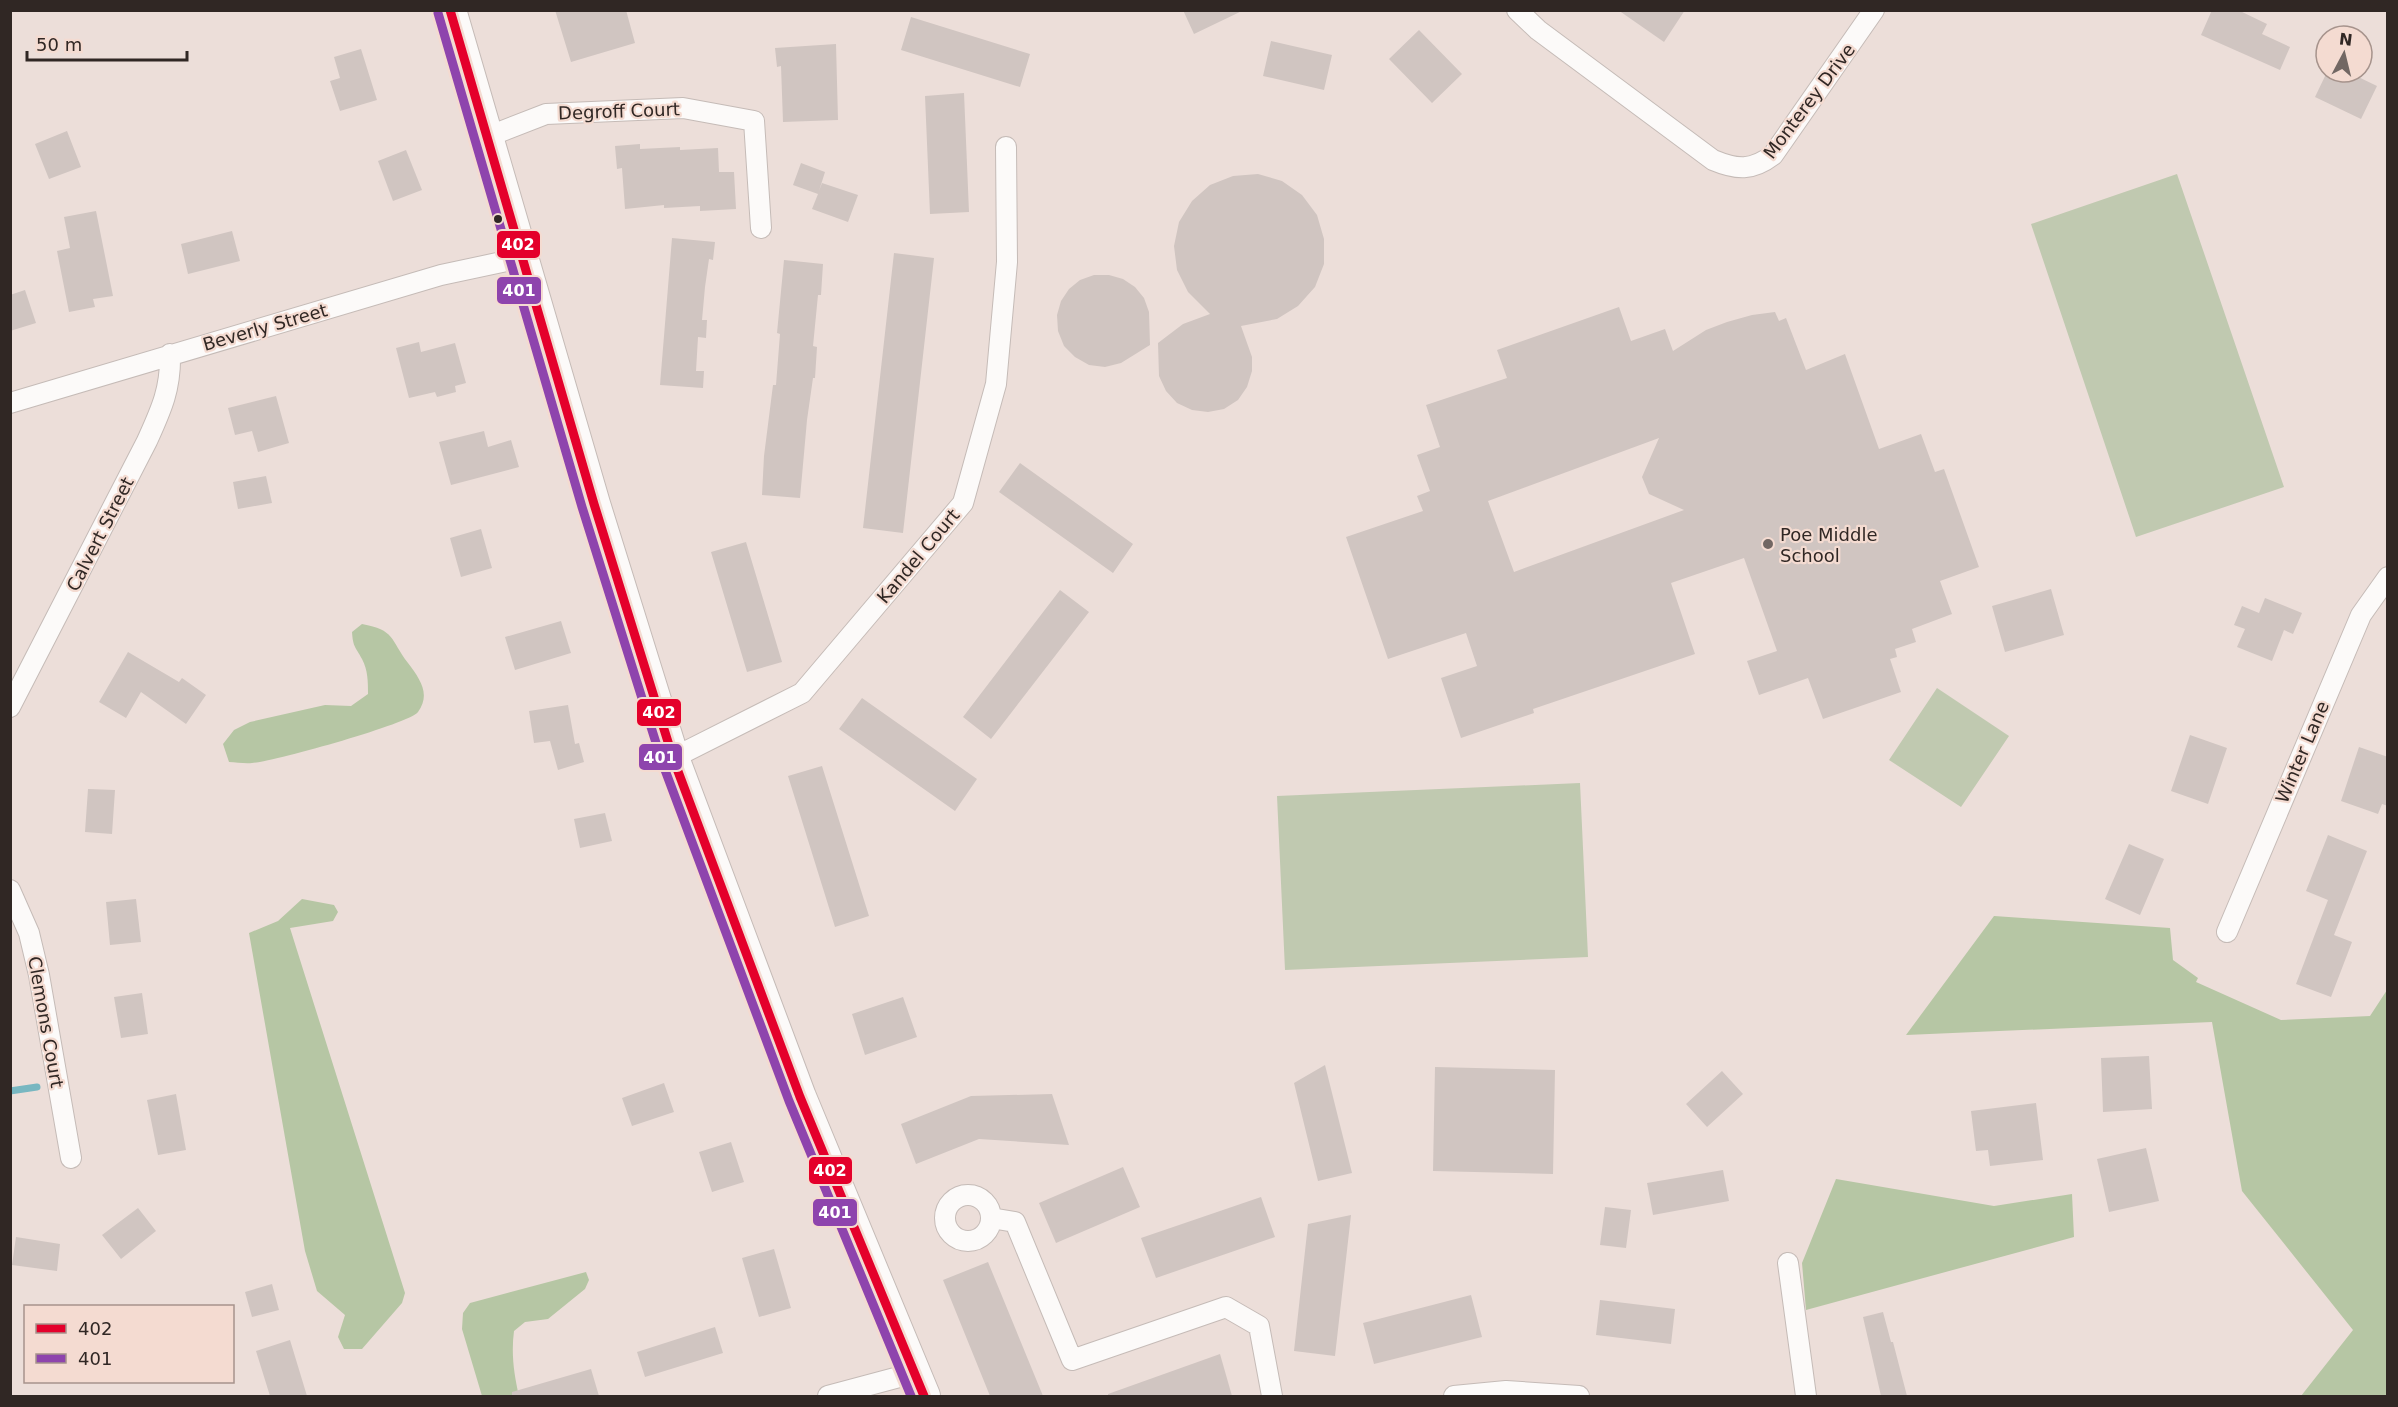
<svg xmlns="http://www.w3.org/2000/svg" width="2398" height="1407" font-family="'DejaVu Sans',sans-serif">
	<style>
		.green { fill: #c0c9b0 }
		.forest { fill: #b6c6a4 }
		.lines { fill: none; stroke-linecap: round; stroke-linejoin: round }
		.stream { stroke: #78b7c1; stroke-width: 7 }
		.building { fill: #d0c5c1; fill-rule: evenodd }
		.street-casing { stroke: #c5bbb7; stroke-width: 22 }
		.primary-casing { stroke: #c5bbb7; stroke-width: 34 }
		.street { stroke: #fcfaf9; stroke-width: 20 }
		.primary { stroke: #fcfaf9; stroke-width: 32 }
		.bus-1-casing { stroke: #f4dbd1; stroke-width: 14 }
		.bus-2-casing { stroke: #f4dbd1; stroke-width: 14 }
		.bus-1 { stroke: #e4002b; stroke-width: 9 }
		.bus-2 { stroke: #8e44ad; stroke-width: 9 }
		.bus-dot { fill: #302724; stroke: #f4dbd1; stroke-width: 2 }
		.poi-dot { fill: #726763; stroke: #f4dbd1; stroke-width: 2 }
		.labels { text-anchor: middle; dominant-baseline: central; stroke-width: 4.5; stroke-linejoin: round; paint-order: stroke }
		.street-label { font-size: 18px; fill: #302724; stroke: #f4dbd1 }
		.poi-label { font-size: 18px; fill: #302724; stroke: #f4dbd1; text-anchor: start }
		.line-badge { stroke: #f4dbd1; stroke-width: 2 }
		.badge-label { font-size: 16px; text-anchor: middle; font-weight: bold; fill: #fff }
	</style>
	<rect width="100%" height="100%" fill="#ecded9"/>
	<!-- green -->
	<path class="green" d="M2177 174 2284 487 2136 537 2031 224Z
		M1937 688 2009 736 1961 807 1889 760Z
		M1580 783 1588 957 1285 970 1277 796Z"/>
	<!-- forest -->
	<path class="forest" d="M362 624C395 630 390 639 408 663 420 679 431 694 418 712 409 724 272 762 252 763 245 764 236 762 229 762L223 744 234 730 250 722 325 705 351 706 368 694C368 682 368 670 362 659 356 647 353 648 352 632Z
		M302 899 334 905 338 912 333 921 290 928 405 1293 402 1303 362 1349H344L338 1337 345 1315 317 1291 305 1251 249 933 278 921Z
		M1994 916 2170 928 2173 960 2198 978 2196 982 2281 1020 2370 1016 2387 990V1396H2301L2353 1330 2242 1191 2212 1022 1906 1035Z
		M1836 1179 1994 1206 2072 1194 2074 1237 1806 1310 1802 1263Z
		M586 1272 589 1280 585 1289 548 1319 525 1322 514 1331C511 1354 514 1374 519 1396H482L462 1329 463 1313 470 1303Z"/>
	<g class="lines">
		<!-- stream -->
		<path class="stream" d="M10 1091 37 1087"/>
	</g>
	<!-- building -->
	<path class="building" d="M555 10H626L635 43 571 62Z
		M1183 10H1244L1194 34Z
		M1618 10H1685L1664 42Z
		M2212 10H2238L2267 24 2262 34 2290 47 2280 70 2201 35Z
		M911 17 1030 54 1020 87 901 50Z
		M1419 30 1462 74 1432 103 1389 59Z
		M1271 41 1332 55 1324 90 1263 76Z
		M836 44 838 120 783 122 781 66 777 67 775 48Z
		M361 49 377 100 340 111 330 81 340 78 334 57Z
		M2327 72H2348L2377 86 2361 119 2315 97Z
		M964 93 969 212 930 214 925 96Z
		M67 131 81 167 49 179 35 144Z
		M640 144V149L680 147V150L718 148 719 172H734L736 209 700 211V206L664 208V205L625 209 622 168 617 169 615 146Z
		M406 150 422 190 393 201 378 161Z
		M801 163 825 172 819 191 822 183 858 195 848 222 812 209 818 194 793 185Z
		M1258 174 1282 181 1302 195 1317 215 1324 239V264L1315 287 1298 306 1277 319 1241 326 1252 357V371L1247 387 1238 400 1224 409 1208 412 1192 410 1177 403 1166 391 1159 376 1158 343 1183 324 1210 314 1188 292 1177 270 1174 246 1179 222 1192 201 1210 185 1233 176Z
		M96 211 113 296 93 299 95 307 69 312 57 251 70 248 64 217Z
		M232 231 240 261 188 274 181 244Z
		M672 238 715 242 713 260 709 259 705 287 702 320H707L706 338 698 337 696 371H704L703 388 660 385Z
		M894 253 934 258 903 533 863 528Z
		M784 260 823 264 821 295H818L813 346 817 347 815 378H813L807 420 800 498 762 495 764 456 773 385H776L780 334 777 333Z
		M1094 275H1109L1123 279 1135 287 1144 298 1149 312 1150 345 1121 363 1105 367 1089 365 1075 357 1064 346 1058 331 1057 315 1061 301 1069 289 1080 280Z
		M25 290 36 323 10 331V295Z
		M1619 307 1631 341 1665 329 1673 351 1706 330 1727 322 1752 315 1775 312 1779 321 1786 318 1806 370 1845 354 1879 449 1921 434 1935 472 1944 469 1979 567 1940 581 1952 614 1912 629 1916 642 1895 649 1897 657 1890 659 1901 692 1823 719 1808 678 1759 695 1747 661 1777 651 1744 558 1671 583 1695 654 1533 709 1534 713 1461 738 1441 678 1477 666 1466 633 1388 659 1346 537 1423 511 1417 496 1430 491 1417 455 1440 447 1426 405 1507 378 1497 350ZM1659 438 1642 477 1649 494 1684 510 1514 572 1488 501Z
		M419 342 421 352 455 343 466 383 455 386 456 392 437 397 435 392 409 398 396 348Z
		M276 396 289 443 258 452 252 431 235 435 228 408Z
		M484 431 488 447 511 440 519 467 451 485 439 442Z
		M1020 463 1133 544 1113 573 999 492Z
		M266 476 272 503 238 509 233 482Z
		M481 529 492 568 461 577 450 538Z
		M746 542 782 662 747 672 711 552Z
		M2051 589 2064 635 2005 652 1992 606Z
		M1060 590 1089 612 991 739 963 717Z
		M2265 598 2302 613 2293 634 2284 630 2272 661 2237 647 2245 629 2234 625 2242 606 2259 613Z
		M561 621 571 653 515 670 505 637Z
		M128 652 179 682 182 678 206 695 186 724 141 692 126 718 99 702Z
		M862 698 977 779 955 811 839 729Z
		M568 705 575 744 579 743 584 762 558 770 550 741 534 743 529 711Z
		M2190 735 2227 748 2208 804 2171 791Z
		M2359 747 2388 757V806L2382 804 2378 814 2341 801Z
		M822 766 869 916 835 927 788 776Z
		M88 789 115 790 112 834 85 832Z
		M605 813 612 841 580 848 574 819Z
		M2328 835 2367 851 2334 935 2352 942 2331 997 2296 984 2328 900 2306 891Z
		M2129 844 2164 859 2140 915 2105 899Z
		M136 899 141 942 110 945 106 902Z
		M142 993 148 1034 121 1038 114 997Z
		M903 997 917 1037 865 1055 852 1014Z
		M2149 1056 2152 1109 2103 1112 2101 1058Z
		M1325 1065 1352 1173 1318 1181 1294 1083Z
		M1435 1067 1555 1070 1553 1174 1433 1171Z
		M1722 1071 1743 1094 1707 1127 1686 1104Z
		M664 1083 674 1112 632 1126 622 1098Z
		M176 1094 186 1150 158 1155 147 1100Z
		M1052 1094 1069 1145 979 1139 916 1164 901 1124 971 1096Z
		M2036 1103 2043 1160 1990 1166 1988 1150 1976 1151 1971 1111Z
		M731 1142 744 1182 712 1192 699 1152Z
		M2146 1148 2159 1201 2109 1212 2097 1159Z
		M1123 1167 1140 1207 1056 1243 1039 1203Z
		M1723 1170 1729 1201 1653 1215 1647 1183Z
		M1261 1197 1275 1237 1156 1278 1141 1238Z
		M1605 1207 1631 1210 1626 1248 1600 1245Z
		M138 1208 156 1231 121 1259 102 1235Z
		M1351 1215 1335 1356 1294 1351 1308 1224Z
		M16 1237 60 1244 57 1271 12 1265Z
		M774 1249 791 1308 759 1317 742 1258Z
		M988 1262 1043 1396H990L943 1280Z
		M272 1284 279 1310 252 1317 245 1292Z
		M1471 1295 1482 1337 1374 1364 1363 1323Z
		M1600 1300 1675 1309 1671 1344 1596 1335Z
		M1883 1312 1891 1342H1893L1907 1396H1881L1863 1317Z
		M715 1327 723 1353 645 1377 637 1352Z
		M290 1340 307 1396H270L256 1351Z
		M1220 1354 1232 1396H1108V1394Z
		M591 1369 599 1396H512V1392Z"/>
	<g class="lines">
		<!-- street casing -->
		<g class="street-casing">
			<path id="street" d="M1517 10 1538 30 1713 160C1737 170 1752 171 1773 155L1874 10
				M487 137 546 114 683 108 754 121 761 228
				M10 403 441 275 521 258
				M10 707 147 441C161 410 171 389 170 354
				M673 758 802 693 963 503 996 384 1007 262 1006 147
				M10 890 29 933 39 975 71 1158
				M2227 932 2361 615 2388 577
				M945 1218a23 23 0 1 1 46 0a23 23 0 1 1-46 0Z
				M991 1218 1015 1222 1072 1360 1226 1307 1259 1326 1272 1396
				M1788 1263 1806 1396
				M828 1396 914 1373
				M1454 1396 1506 1391 1579 1396"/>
		</g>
		<!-- primary casing -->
		<g class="primary-casing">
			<path id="primary" d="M450 10 594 504 673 758 800 1097 924 1396"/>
		</g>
		<!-- street -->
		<use href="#street" class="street"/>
		<!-- primary -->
		<use href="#primary" class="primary"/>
		<!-- bus-1 casing -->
		<g class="bus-1-casing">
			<path id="bus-1" d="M450 10 594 504 673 758 800 1097 924 1396"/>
		</g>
		<!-- bus-2 casing -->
		<g class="bus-2-casing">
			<path id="bus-2" d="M438 13 582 507 662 762 789 1101 911 1396"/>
		</g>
		<!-- bus-1 -->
		<use href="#bus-1" class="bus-1"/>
		<!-- bus-2 -->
		<use href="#bus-2" class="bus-2"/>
	</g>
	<!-- markers -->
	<circle class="bus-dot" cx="498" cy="219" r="5"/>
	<circle class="poi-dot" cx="1768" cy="544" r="6"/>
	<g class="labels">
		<!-- street labels -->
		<g class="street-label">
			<text transform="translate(1809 101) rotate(-53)">Monterey Drive</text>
			<text transform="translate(619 111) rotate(-2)">Degroff Court</text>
			<text transform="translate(265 327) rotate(-16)">Beverly Street</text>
			<text transform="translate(100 534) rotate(-63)">Calvert Street</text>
			<text transform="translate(918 556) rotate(-50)">Kandel Court</text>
			<text transform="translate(2302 752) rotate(-67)">Winter Lane</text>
			<text transform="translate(46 1022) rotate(80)">Clemons Court</text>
		</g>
		<!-- poi labels -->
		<g class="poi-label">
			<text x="1780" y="534">Poe Middle<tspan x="1780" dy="21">School</tspan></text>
		</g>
	</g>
	<g class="line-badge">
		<rect x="496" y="230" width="45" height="29" rx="6" fill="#e4002b"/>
		<rect x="496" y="276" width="46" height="29" rx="6" fill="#8e44ad"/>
		<rect x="636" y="698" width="46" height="29" rx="6" fill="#e4002b"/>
		<rect x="638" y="743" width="45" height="28" rx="6" fill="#8e44ad"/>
		<rect x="808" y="1156" width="45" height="29" rx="6" fill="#e4002b"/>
		<rect x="812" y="1198" width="46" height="29" rx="6" fill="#8e44ad"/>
	</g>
	<g class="badge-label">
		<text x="518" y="250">402</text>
		<text x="519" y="296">401</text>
		<text x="659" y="718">402</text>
		<text x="660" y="763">401</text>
		<text x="830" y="1176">402</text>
		<text x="835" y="1218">401</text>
	</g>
	<!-- border -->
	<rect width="2398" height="1407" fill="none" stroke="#302724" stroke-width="24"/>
	<!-- legend -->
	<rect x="24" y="1305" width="210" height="78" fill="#f4dbd1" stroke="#a6938c" stroke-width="1.5"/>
	<rect x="36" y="1324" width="30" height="9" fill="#e4002b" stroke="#a6938c" stroke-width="1.5"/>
	<text x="78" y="1335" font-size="18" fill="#302724">402</text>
	<rect x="36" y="1354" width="30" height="9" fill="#8e44ad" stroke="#a6938c" stroke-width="1.5"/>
	<text x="78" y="1365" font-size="18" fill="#302724">401</text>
	<!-- north arrow -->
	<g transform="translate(2344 54) rotate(7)"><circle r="28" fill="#f4dbd1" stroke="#a6938c" stroke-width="1.5"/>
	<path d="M0-4.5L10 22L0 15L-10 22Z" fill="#726763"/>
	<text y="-9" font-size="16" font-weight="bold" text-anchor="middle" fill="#302724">N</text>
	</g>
	<!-- scale -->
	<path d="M27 51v9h160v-9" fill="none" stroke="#302724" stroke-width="3"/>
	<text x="36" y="51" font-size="18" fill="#302724" stroke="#f4dbd1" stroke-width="4.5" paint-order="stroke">50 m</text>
</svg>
